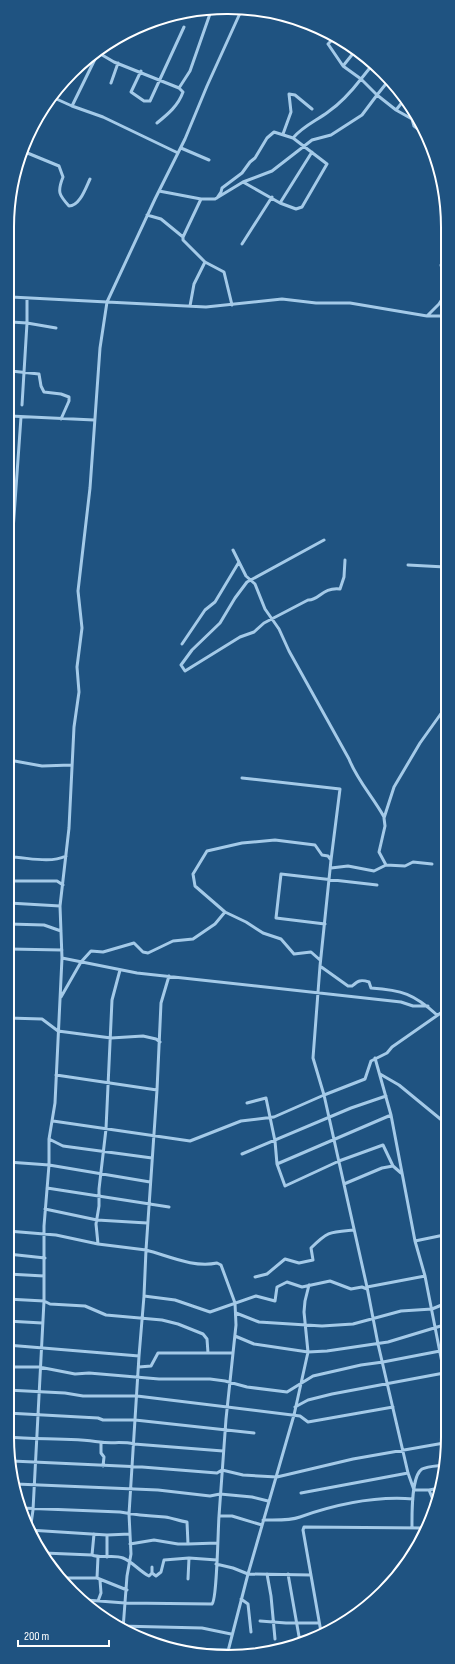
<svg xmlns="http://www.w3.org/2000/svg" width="455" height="1664" font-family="'Sofia Sans Condensed',sans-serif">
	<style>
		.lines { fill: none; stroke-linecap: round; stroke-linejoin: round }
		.street { stroke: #a4cae8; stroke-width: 3 }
		.rim { fill: none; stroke: #fff; stroke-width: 2 }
	</style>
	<rect width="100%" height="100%" fill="#1f5381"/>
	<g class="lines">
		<!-- street -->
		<path class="street" d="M203 11 210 12
			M241 11 207 86 185 139 155 199 107 302 206 307 282 299 316 303H350L427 316H446
			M178 14 188 11
			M335 37 328 44 343 66
			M97 52 114 62 179 88 183 92C178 106 168 114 157 123
			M373 64 361 79 377 95 389 80
			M141 71 131 92 144 101H150L184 27
			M111 83 118 63
			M179 88 190 71 211 11
			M52 97 72 106 98 53
			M72 106 103 117 178 153
			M396 110 412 119 414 126 427 136
			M283 134 291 112 289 94 295 95 312 109
			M32 135 37 128 50 99
			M181 148 209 160
			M25 152 59 166 63 177C57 192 59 195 69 206 80 206 86 187 90 179
			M243 182 280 203 296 209 302 207 327 164 293 138
			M159 191 201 199H215L243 182 272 171 312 140 331 135 362 115 377 95 396 110 404 100
			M217 198 221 192 222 188 242 173 250 162 255 158 267 138 274 132 293 138C303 126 316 121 328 112 341 103 351 92 361 79L343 66 355 51
			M201 199 183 237V240L205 262 224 272 232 305
			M280 203 312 152
			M147 215 161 219 183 237
			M242 244 272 197
			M446 283 441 265 446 254
			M11 297 107 302 100 348 90 488 78 591 82 628 77 667 79 692 74 727 69 828 60 906 62 958 55 1103 49 1139V1165L44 1226V1301L33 1510 30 1531
			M27 298V323L56 328
			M190 306 194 284 205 262
			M427 316 439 304 446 293
			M11 322 27 323 22 405
			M11 371 39 374 41 386 44 392 61 394 69 397V401L61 419
			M10 416 94 420
			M233 550 246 576 255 584 265 609 279 629 289 651 349 759C357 780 373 797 384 817
			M408 565 445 567
			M10 573 21 417
			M182 644 205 610 215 602 239 562
			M185 671 240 637 254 632 264 623 308 600C319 601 322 587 340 589L344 577 345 560
			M185 671 181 665 192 650 220 623 235 598 247 582 324 540
			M9 760 42 766 71 765
			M242 778 340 789 331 860
			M9 857C27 857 48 864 66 856
			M386 865 379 852 385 826 384 818 394 787 420 743 445 708
			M331 868 348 866 374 871 386 865 405 866 413 862 432 864
			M9 881H57L63 885
			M9 903 60 906
			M9 924 44 925 61 931
			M325 924 276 918 281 874 377 885
			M9 949 62 950
			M62 958 137 973 401 1002 413 1006H428
			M320 960 311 952 294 954 281 939 263 933 246 922 225 912 195 886 193 874 207 851 242 843 275 840 315 845 322 855 328 856 331 860 320 966 348 986H352C358 981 360 979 369 982L371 988C402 990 414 994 437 1015
			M169 976 161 1003 157 1090 146 1250C169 1256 193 1268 217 1263L221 1265 235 1303 236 1325 226 1419 219 1516
			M61 997 81 962 91 951 103 952 134 943 143 952 148 953 173 941 193 939 215 924 225 912
			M8 1018 42 1019 58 1031 111 1038 143 1036 156 1039 160 1042
			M375 1058 391 1115 415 1241
			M380 1074 399 1085 444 1122
			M56 1075 157 1090
			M247 1103 266 1098 275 1141 277 1164 285 1186 339 1161 383 1145 393 1166
			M53 1121 190 1141 241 1121 274 1117 324 1095 313 1058 320 966
			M49 1139 63 1146 152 1158
			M242 1154 351 1108 386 1096
			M8 1162 49 1165 150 1182
			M277 1164 391 1115
			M344 1184 382 1168 393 1166 401 1173
			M47 1188 169 1207
			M45 1209 97 1220 147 1223
			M8 1231 56 1235 98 1244 146 1250 144 1296 175 1300 210 1312 256 1296 275 1301 277 1287 287 1282 302 1287 330 1281 351 1289 362 1287 367 1289
			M98 1244 96 1224 99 1206V1189L106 1129 112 1000 120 970
			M8 1254 45 1258
			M8 1274 44 1276
			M425 1276 444 1373
			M255 1277 267 1274 285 1259 299 1263 313 1260 311 1248C328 1231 330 1232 353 1230
			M309 1285 305 1301 304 1312 308 1352 294 1415 248 1574 311 1575
			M367 1287 425 1276 415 1241 444 1235
			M7 1299 44 1301 50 1304 85 1306 106 1315 162 1320 178 1324 203 1334 207 1339 208 1353
			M236 1313 259 1322 322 1326 353 1324 401 1311 432 1309 444 1304
			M7 1321 42 1323
			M235 1336 254 1344 308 1352 327 1351 388 1342 444 1325
			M7 1345 139 1356 129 1514 131 1554 127 1576 123 1629
			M139 1356 144 1296
			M7 1367H39L75 1374 89 1373 159 1379H210L225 1381 247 1387 287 1392 313 1376 361 1365 383 1362 440 1351
			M139 1367 151 1366 158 1353H233
			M7 1390 65 1393 83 1396H137L300 1416 308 1422 393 1407
			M295 1407 308 1400 332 1394 444 1373
			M7 1413 98 1418 103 1420H135L254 1433
			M7 1437C38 1440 69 1437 100 1442 111 1444 122 1441 134 1444L223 1451
			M101 1443V1453L104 1457 103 1466
			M12 1461 142 1467 217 1473 222 1470 243 1475 277 1477 353 1459 444 1443
			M16 1484 158 1490 210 1496 220 1494 252 1497 268 1501
			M429 1490 440 1488
			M301 1493 408 1473
			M434 1502 429 1490H414L408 1473 378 1344 367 1287 324 1095 365 1079 371 1061 387 1053 392 1047 445 1010
			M21 1508 120 1512C136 1515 149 1516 165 1517 173 1518 179 1521 187 1522L188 1544 217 1543
			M263 1520C275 1520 289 1521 300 1517 334 1505 376 1496 413 1499
			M412 1528C412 1515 411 1476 422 1469 428 1466 437 1466 444 1465
			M29 1530 107 1535 130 1534
			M107 1535V1557
			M130 1544 154 1540 178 1544H188
			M44 1553 92 1555C102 1559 113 1554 123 1558 133 1562 139 1571 149 1576L152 1573V1567
			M92 1555 94 1534
			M216 1564 233 1568 248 1574 227 1655
			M152 1573 156 1576 161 1572 164 1560 189 1558 217 1560
			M267 1574 271 1596 275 1639
			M288 1574 300 1642
			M59 1578H97L127 1590
			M97 1578 98 1557
			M188 1579 189 1558
			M241 1599 248 1604 251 1632
			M86 1600 125 1603 212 1604C217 1600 218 1529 219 1516H232L262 1525
			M98 1601 101 1593 100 1580
			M260 1621 286 1623H319
			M119 1626 202 1628 231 1634
			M321 1632 303 1530 304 1527 424 1528
			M186 1649 228 1650"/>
	</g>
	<!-- crop -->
	<path d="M0 0H455V1664H0ZM227 14H228A213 213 0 0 1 441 227V1437A213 213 0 0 1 228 1650H227A213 213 0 0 1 14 1437V227A213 213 0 0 1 227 14Z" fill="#1f5381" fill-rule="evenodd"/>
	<path class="rim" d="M227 14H228A213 213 0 0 1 441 227V1437A213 213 0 0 1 228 1650H227A213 213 0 0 1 14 1437V227A213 213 0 0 1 227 14Z"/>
	<!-- scale -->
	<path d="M18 1640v6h91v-6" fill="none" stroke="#ffffff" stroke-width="2"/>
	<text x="24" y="1640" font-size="12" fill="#ffffff" stroke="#1f5381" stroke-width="3" paint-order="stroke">200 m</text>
</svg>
